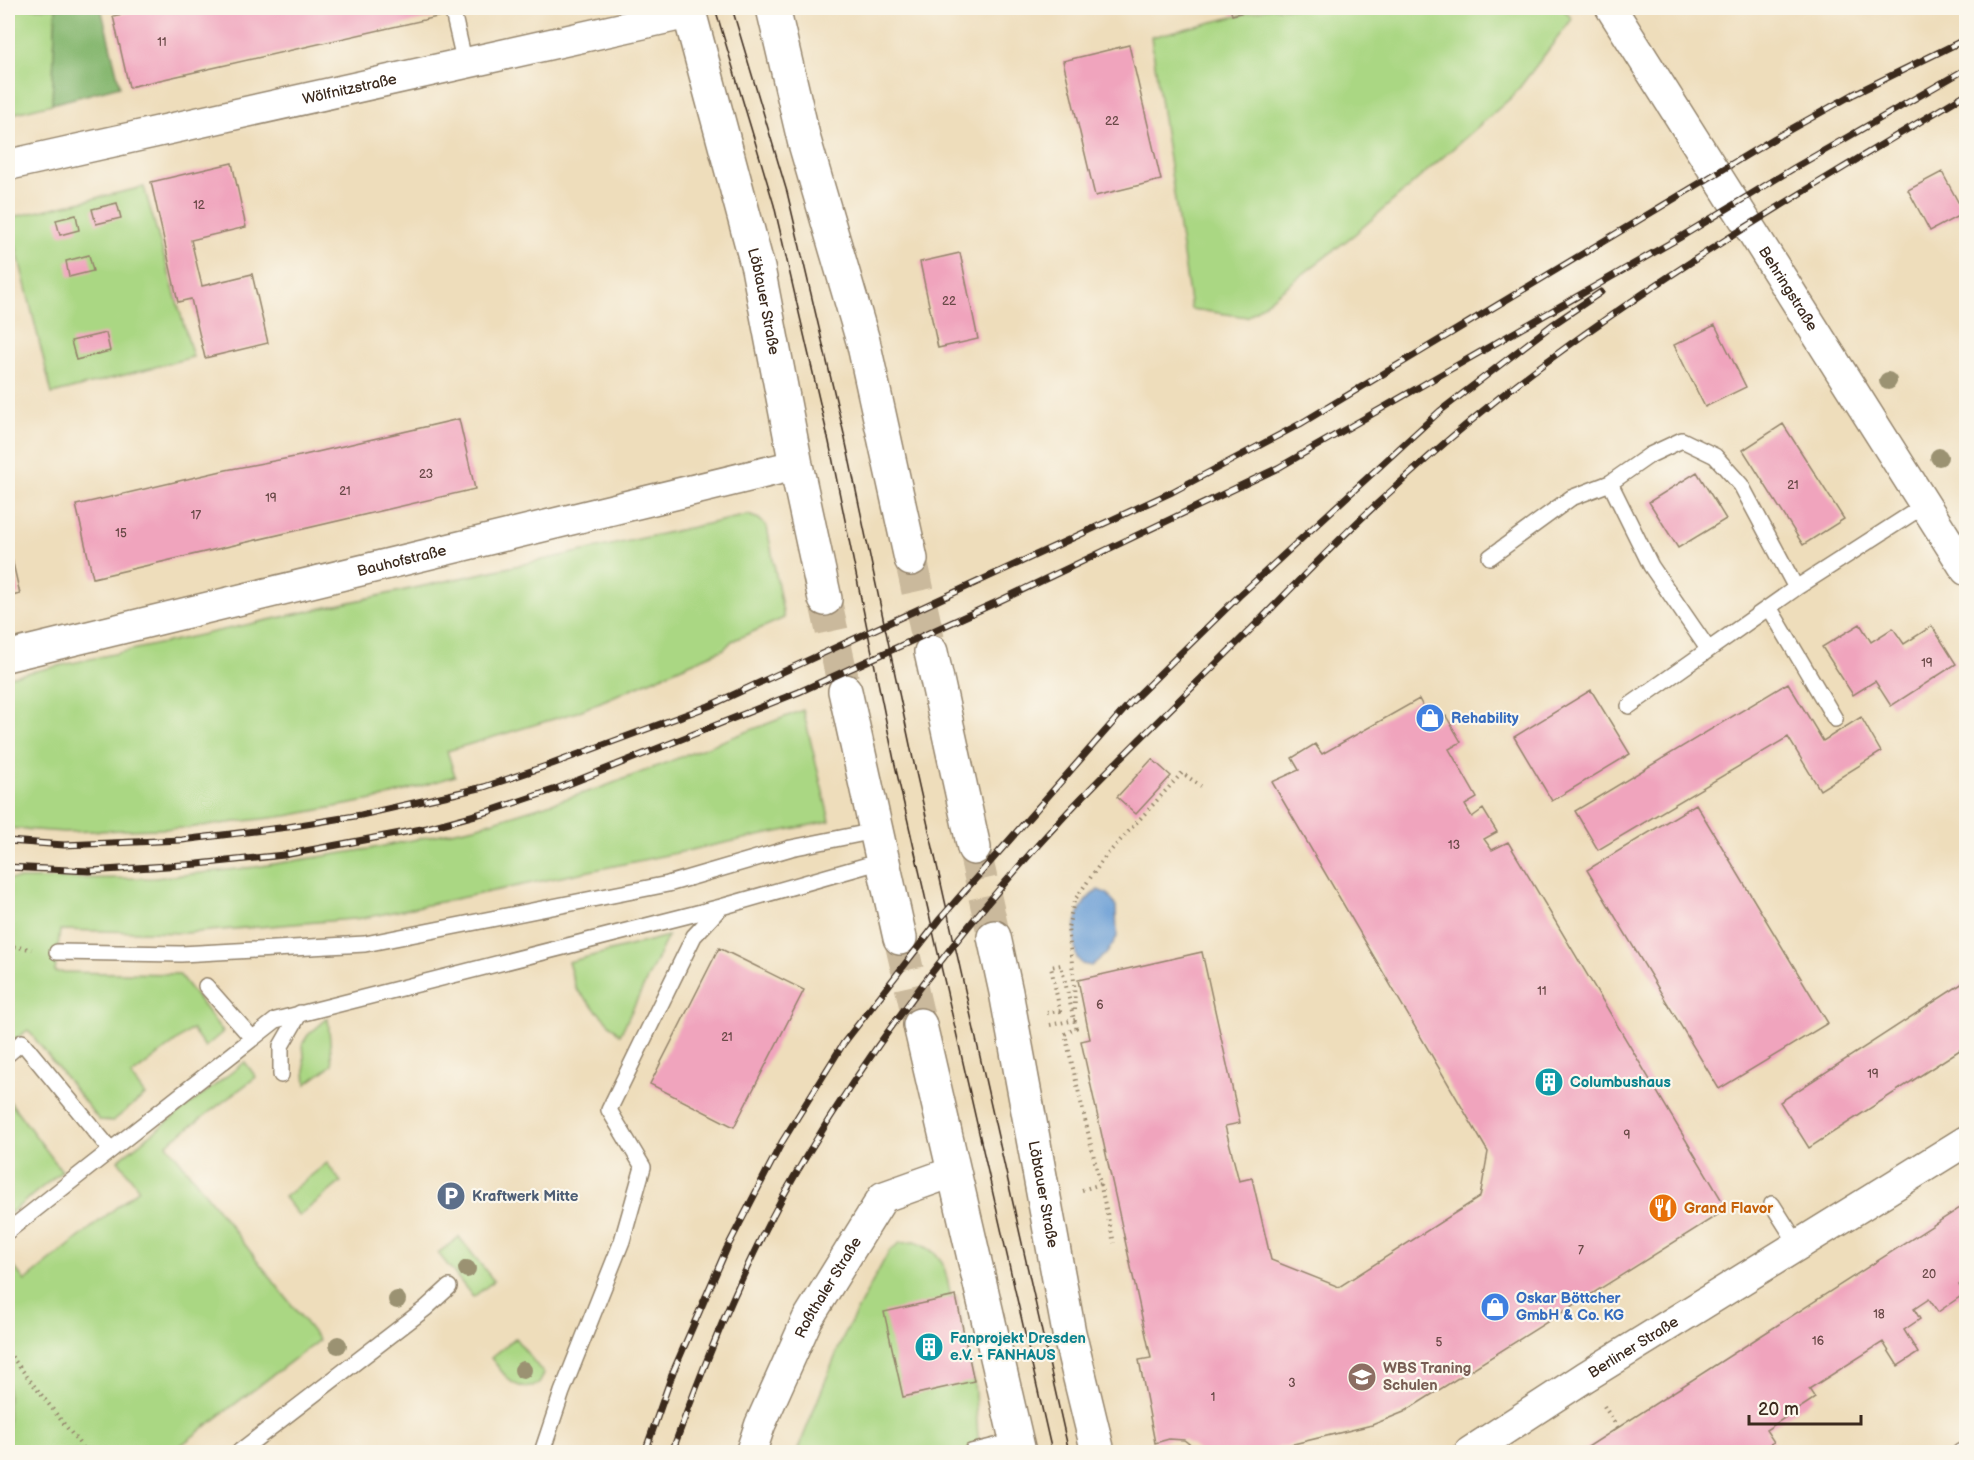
<svg xmlns="http://www.w3.org/2000/svg" width="1974" height="1460" font-family="'Balsamiq Sans',sans-serif">
	<style>
		.green { fill: #aad783; stroke: #728050; stroke-width: 1.5 }
		.forest { fill: #87b871; stroke: #617148; stroke-width: 1.5 }
		.water { fill: #699dd5; stroke: #52647a; stroke-width: 1.5 }
		.building { fill: #f0a4bd }
		.lines { fill: none; stroke-linecap: round; stroke-linejoin: round }
		.secondary-tunnel { stroke: #cab99c; stroke-width: 33; stroke-dasharray: 33 16; stroke-linecap: butt }
		.service-casing { stroke: #94846c; stroke-width: 18 }
		.minor-casing { stroke: #94846c; stroke-width: 33 }
		.secondary-casing { stroke: #94846c; stroke-width: 36 }
		.path { stroke: #94846c; stroke-width: 4; stroke-dasharray: 1.5 4.5; stroke-linecap: butt }
		.service { stroke: #fff; stroke-width: 15 }
		.minor { stroke: #fff; stroke-width: 30 }
		.secondary { stroke: #fff; stroke-width: 33 }
		.tram { stroke: #3b2a1e; stroke-width: 1.5 }
		.rail-casing { stroke: #3b2a1e; stroke-width: 7 }
		.rail { stroke: #fbf7ec; stroke-width: 4.5; stroke-dasharray: 14; stroke-linecap: butt }
		.tree { fill: #9b9272 }
		.labels { text-anchor: middle; dominant-baseline: central; stroke-width: 4.5; stroke-linejoin: round; paint-order: stroke }
		.number-label { font-size: 12px; fill: #684846 }
		.street-label { font-size: 15px; fill: #3b2a1e; stroke: #fbf7ec }
		.shop-label { font-size: 15px; font-weight: bold; fill: #366cbe; stroke: #fbf7ec; text-anchor: start }
		.culture-label { font-size: 15px; font-weight: bold; fill: #0d838f; stroke: #fbf7ec; text-anchor: start }
		.service-label { font-size: 15px; font-weight: bold; fill: #4e5e75; stroke: #fbf7ec; text-anchor: start }
		.food-label { font-size: 15px; font-weight: bold; fill: #c56008; stroke: #fbf7ec; text-anchor: start }
		.education-label { font-size: 15px; font-weight: bold; fill: #785e54; stroke: #fbf7ec; text-anchor: start }
	</style>
	<rect width="100%" height="100%" fill="#fbf7ec"/>
	<filter id="ink" filterUnits="userSpaceOnUse"><feTurbulence type="fractalNoise" baseFrequency=".0167" numOctaves="2"/><feDisplacementMap in="SourceGraphic" scale="12" xChannelSelector="R" yChannelSelector="G"/><feConvolveMatrix kernelMatrix="1 2 1 2 8 2 1 2 1" color-interpolation-filters="sRGB"/></filter>
	<filter id="wash" filterUnits="userSpaceOnUse"><feTurbulence type="fractalNoise" baseFrequency=".008" numOctaves="4" result="noise"/><feDisplacementMap in="SourceGraphic" scale="24" xChannelSelector="R" yChannelSelector="G"/><feGaussianBlur stdDeviation="1.35" result="paint"/><feColorMatrix in="noise" values="0 0 0 0 0 0 0 0 0 0 0 0 0 0 0 0 0 1.4 0 .05"/><feComposite in="paint" operator="in"/></filter>
	<g filter="url(#wash)">
		<rect width="100%" height="100%" fill="#edb"/>
		<!-- green -->
		<path class="green" d="M8 8H56L52 104 8 115Z
			M1270 8H1563L1572 19 1513 96 1355 234 1247 317 1191 309 1151 37Z
			M144 187 193 357 52 394 9 218Z
			M748 515 759 519 767 527 784 618 732 641 724 649 577 712 447 751 455 776 378 799 286 816 187 828 64 832 8 828V677Z
			M803 710 830 821 364 918 185 933 60 930 55 972 179 974 223 1032 205 1047 192 1029 131 1076 145 1095 113 1121 99 1120 28 1030 8 1044V879L155 878 255 867 369 849 475 827 603 787Z
			M668 936 620 1035 576 989 568 962Z
			M328 1018 332 1065 306 1084 303 1043 308 1035Z
			M245 1062 256 1077 167 1144 319 1340 172 1452H13L8 1445V1259L25 1281 139 1189 118 1160Z
			M8 1099 62 1171 8 1215Z
			M327 1163 341 1182 299 1216 284 1197Z
			M459 1237 494 1281 473 1297 438 1253Z
			M915 1242C946 1254 944 1266 951 1297L956 1296 974 1381 979 1452H797L843 1337 889 1251 900 1243Z
			M515 1338 544 1374 539 1384C513 1394 506 1376 491 1358Z"/>
		<!-- forest -->
		<path class="forest" d="M56 8H101L120 86 52 104Z"/>
		<!-- water -->
		<path class="water" d="M1098 890 1108 894 1116 906 1117 937 1107 953 1091 966 1082 964 1076 956C1072 930 1075 905 1098 890Z"/>
		<g id="blocks">
			<!-- building -->
			<path class="building" d="M149 8H444L446 15 129 87 113 16Z
				M471 8H487L473 12Z
				M1230 8H1259L1232 15Z
				M1129 45 1161 180 1095 196 1063 61Z
				M232 163 246 227 191 240 202 286 252 274 268 343 205 358 191 299 178 302 151 182Z
				M1942 172 1964 213 1930 231 1908 190Z
				M117 203 121 218 96 224 92 209Z
				M76 215 79 230 60 235 56 220Z
				M960 253 978 339 938 348 920 262Z
				M89 255 93 271 69 277 66 261Z
				M1715 325 1746 387 1705 407 1674 345Z
				M106 333 110 351 76 360 71 341Z
				M459 419 475 489 93 578 76 505 226 470 300 456Z
				M1783 424 1844 519 1803 545 1743 450Z
				M1697 472 1726 519 1678 548 1649 502Z
				M8 541 20 594 8 597Z
				M1860 624 1871 642 1893 628 1904 644 1932 626 1956 664 1891 706 1875 681 1853 695 1822 647Z
				M1788 683 1823 741 1861 717 1881 752 1820 790 1788 737 1598 850 1575 811Z
				M1591 690 1630 754 1552 801 1514 737Z
				M1419 699 1433 725 1446 716 1461 742 1449 749 1477 798 1465 805 1472 817 1483 809 1497 832 1484 839 1492 850 1508 842 1727 1209 1404 1412 1372 1425 1273 1449 1272 1452H1200L1184 1440 1169 1439 1155 1443 1139 1360 1151 1358 1081 1041 1090 1039 1078 980 1202 952 1240 1123 1225 1126 1239 1181 1252 1178 1271 1260 1339 1287 1480 1197 1488 1152 1272 782 1299 770 1292 758 1315 744 1322 754Z
				M1152 759 1171 776 1136 814 1117 797Z
				M1696 804 1828 1023 1719 1089 1587 870Z
				M719 948 804 990 734 1127 650 1084Z
				M1966 981V1046L1809 1148 1780 1102Z
				M1966 1204V1280L1959 1285 1964 1294 1938 1312 1929 1299 1914 1309 1920 1319 1904 1330 1918 1353 1898 1366 1883 1342 1809 1389 1815 1398 1766 1430 1774 1442 1757 1452H1731L1729 1449 1724 1452H1580Z
				M956 1296 974 1381 903 1397 884 1312Z"/>
		</g>
	</g>
	<g filter="url(#ink)">
		<use href="#blocks" fill-opacity="0" stroke="#94846c" stroke-width="1.5"/>
		<g class="lines">
			<!-- secondary-tunnel -->
			<path class="secondary-tunnel" d="M911 559 931 652
				M825 599 845 691
				M974 848 994 937
				M900 938 920 1025"/>
			<!-- service casing -->
			<g class="service-casing">
				<path id="service" d="M452 8 465 64
					M1490 557 1571 498 1610 483
					M1769 607 1835 719
					M1708 649 1651 566 1610 483 1650 455 1682 440 1715 456 1741 485 1796 588 1925 505
					M1629 706 1796 588
					M57 952 181 954 365 944 668 884 791 848 875 831
					M206 986 252 1038
					M8 1054 22 1042 110 1149
					M281 1075V1046L300 1013
					M1772 1204 1798 1245
					M8 1231 276 1020 721 907 882 861
					M239 1452 426 1308 449 1287
					M542 1452 562 1392 622 1241 643 1167 609 1110 694 936 721 907
					M971 1452 1016 1441
					M1960 1452 1966 1449"/>
			</g>
			<!-- minor casing -->
			<g class="minor-casing">
				<g id="minor">
					<path id="s1" d="M1611 8 1966 570"/>
					<path id="s2" d="M8 165 690 13"/>
					<path id="s3" d="M8 656 796 465"/>
					<path id="s4" d="M751 1452 760 1425 807 1320 883 1197 953 1172"/>
					<path id="s5" d="M1470 1452 1585 1377 1966 1141"/>
				</g>
			</g>
			<!-- secondary casing -->
			<g class="secondary-casing">
				<g id="secondary">
					<path id="s6" d="M688 8 758 268 796 465 825 599"/>
					<path d="M773 8 804 140 863 341 911 559"/>
					<path d="M931 652 974 848"/>
					<path d="M845 691 900 938"/>
					<path id="s7" d="M994 937 1006 992 1069 1333 1098 1452"/>
					<path d="M920 1025 1019 1452"/>
				</g>
			</g>
			<!-- path -->
			<path class="path" d="M8 946 32 949
				M1075 1010 1074 981 1068 928 1074 901 1105 857 1182 773 1201 786
				M1047 1013 1060 1011 1051 967 1061 965 1076 1028 1065 1034 1114 1243
				M1050 1025 1075 1020V1018
				M1082 1190 1101 1184
				M8 1352 86 1452
				M1604 1406 1618 1428"/>
			<!-- service -->
			<use href="#service" class="service"/>
			<!-- minor -->
			<use href="#minor" class="minor"/>
			<!-- secondary -->
			<use href="#secondary" class="secondary"/>
			<!-- tram -->
			<path class="tram" d="M715 8 774 205 829 442 895 765 1052 1452
				M732 8 787 192 844 434 913 759 1069 1452"/>
			<!-- rail casing -->
			<g class="rail-casing">
				<path id="rail" d="M8 841 64 845 182 840 288 827 361 815 484 787 552 764 709 706 1172 492 1300 424 1775 138 1854 94 1966 39
					M8 867 89 871 198 864 284 855 427 828 490 811 556 789 799 692 997 602 1278 468 1679 238 1794 168 1966 69
					M645 1452 673 1372 727 1248 782 1142 843 1044 940 919 1130 703 1239 596 1440 411 1552 325 1601 292
					M672 1452C709 1351 750 1248 807 1155 881 1032 971 916 1069 811 1124 753 1182 698 1239 641 1289 592 1337 539 1390 492 1441 445 1496 398 1553 357 1684 260 1827 178 1966 94"/>
			</g>
			<!-- rail -->
			<use href="#rail" class="rail"/>
		</g>
		<!-- trees -->
		<g class="tree">
			<circle cx="1888" cy="381" r="9"/>
			<circle cx="1939" cy="457" r="9"/>
			<circle cx="467" cy="1269" r="9"/>
			<circle cx="397" cy="1300" r="9"/>
			<circle cx="338" cy="1345" r="9"/>
			<circle cx="523" cy="1370" r="9"/>
		</g>
	</g>
	<!-- icons -->
	<defs>
		<g id="shop-disc" transform="scale(1.5)"><circle r="9.5" fill="#3f7fe0" stroke="#fbf7ec"/><path d="M-5-2.5h2.3a2.7 3.5 0 0 1 5.4 0H5L5.5 6h-11ZM-1.5-2.5h3a1.5 2.3 0 0 0-3 0Z" fill="#fff"/></g>
		<g id="building-disc" transform="scale(1.5)"><circle r="9.5" fill="#0f9aa8" stroke="#fbf7ec"/><path d="M-4-6H4V6H1V3H-1V6H-4ZM-2.5-4.3h1.7v1.8h-1.7ZM.8-4.3h1.7v1.8H.8ZM-2.5-1h1.7V.8h-1.7ZM.8-1h1.7V.8H.8Z" fill="#fff"/></g>
		<g id="parking-disc" transform="scale(1.5)"><circle r="9.5" fill="#5c6f8a" stroke="#fbf7ec"/><path d="M-3.5-5.5H1a3.5 3.5 0 0 1 0 7H-1V5.5H-3.5ZM-1-3.4V-.6H.8a1.4 1.4 0 0 0 0-2.8Z" fill="#fff"/></g>
		<g id="restaurant-disc" transform="scale(1.5)"><circle r="9.5" fill="#e8710a" stroke="#fbf7ec"/><path d="M-5-6h1v4h1v-4h1v4h1v-4h1v5L-1.5 .5V6h-2V.5L-5-1ZM5-6V6H3V1.5H1.5Q1.5-4 5-6Z" fill="#fff"/></g>
		<g id="school-disc" transform="scale(1.5)"><circle r="9.5" fill="#8d6e63" stroke="#fbf7ec"/><path d="M0-5L7-2L0 1L-7-2ZM-4 1L0 2.5L4 1V4Q0 6-4 4Z" fill="#fff"/></g>
	</defs>
	<g fill-rule="evenodd">
		<use href="#shop-disc" x="1430" y="718"/>
		<use href="#building-disc" x="1549" y="1082"/>
		<use href="#parking-disc" x="451" y="1196"/>
		<use href="#restaurant-disc" x="1663" y="1208"/>
		<use href="#shop-disc" x="1495" y="1307"/>
		<use href="#building-disc" x="929" y="1347"/>
		<use href="#school-disc" x="1362" y="1377"/>
	</g>
	<g class="labels">
		<!-- number labels -->
		<g class="number-label">
			<text x="162" y="42">11</text>
			<text x="1112" y="121">22</text>
			<text x="199" y="205">12</text>
			<text x="949" y="301">22</text>
			<text x="426" y="474">23</text>
			<text x="1793" y="485">21</text>
			<text x="345" y="491">21</text>
			<text x="271" y="498">19</text>
			<text x="196" y="515">17</text>
			<text x="121" y="533">15</text>
			<text x="1927" y="663">19</text>
			<text x="1454" y="845">13</text>
			<text x="1542" y="991">11</text>
			<text x="1100" y="1005">6</text>
			<text x="727" y="1037">21</text>
			<text x="1873" y="1074">19</text>
			<text x="1627" y="1135">9</text>
			<text x="1581" y="1250">7</text>
			<text x="1929" y="1274">20</text>
			<text x="1879" y="1314">18</text>
			<text x="1818" y="1341">16</text>
			<text x="1439" y="1342">5</text>
			<text x="1292" y="1383">3</text>
			<text x="1213" y="1397">1</text>
		</g>
		<!-- street labels -->
		<g class="street-label">
			<text stroke="none"><textPath href="#s2" startOffset="350">Wölfnitzstraße</textPath></text>
			<text stroke="none"><textPath href="#s1" startOffset="332">Behringstraße</textPath></text>
			<text stroke="none"><textPath href="#s6" startOffset="303">Löbtauer Straße</textPath></text>
			<text stroke="none"><textPath href="#s3" startOffset="405">Bauhofstraße</textPath></text>
			<text stroke="none"><textPath href="#s7" startOffset="262">Löbtauer Straße</textPath></text>
			<text stroke="none"><textPath href="#s4" startOffset="182">Roßthaler Straße</textPath></text>
			<text stroke="none"><textPath href="#s5" startOffset="194">Berliner Straße</textPath></text>
		</g>
		<!-- shop labels -->
		<g class="shop-label">
			<text x="1451" y="718">Rehability</text>
			<text x="1516" y="1298">Oskar Böttcher<tspan x="1516" dy="17">GmbH &amp; Co. KG</tspan></text>
		</g>
		<!-- culture labels -->
		<g class="culture-label">
			<text x="1570" y="1082">Columbushaus</text>
			<text x="950" y="1338">Fanprojekt Dresden<tspan x="950" dy="17">e.V. - FANHAUS</tspan></text>
		</g>
		<!-- service labels -->
		<g class="service-label">
			<text x="472" y="1196">Kraftwerk Mitte</text>
		</g>
		<!-- food labels -->
		<g class="food-label">
			<text x="1684" y="1208">Grand Flavor</text>
		</g>
		<!-- education labels -->
		<g class="education-label">
			<text x="1383" y="1368">WBS Traning<tspan x="1383" dy="17">Schulen</tspan></text>
		</g>
	</g>
	<!-- margin -->
	<rect width="1974" height="1460" fill="none" stroke="#fbf7ec" stroke-width="30"/>
	<!-- scale -->
	<path d="M1749 1415v9h112v-9" fill="none" stroke="#3b2a1e" stroke-width="3"/>
	<text x="1758" y="1415" font-size="18" fill="#3b2a1e" stroke="#fbf7ec" stroke-width="4.5" paint-order="stroke">20 m</text>
</svg>
